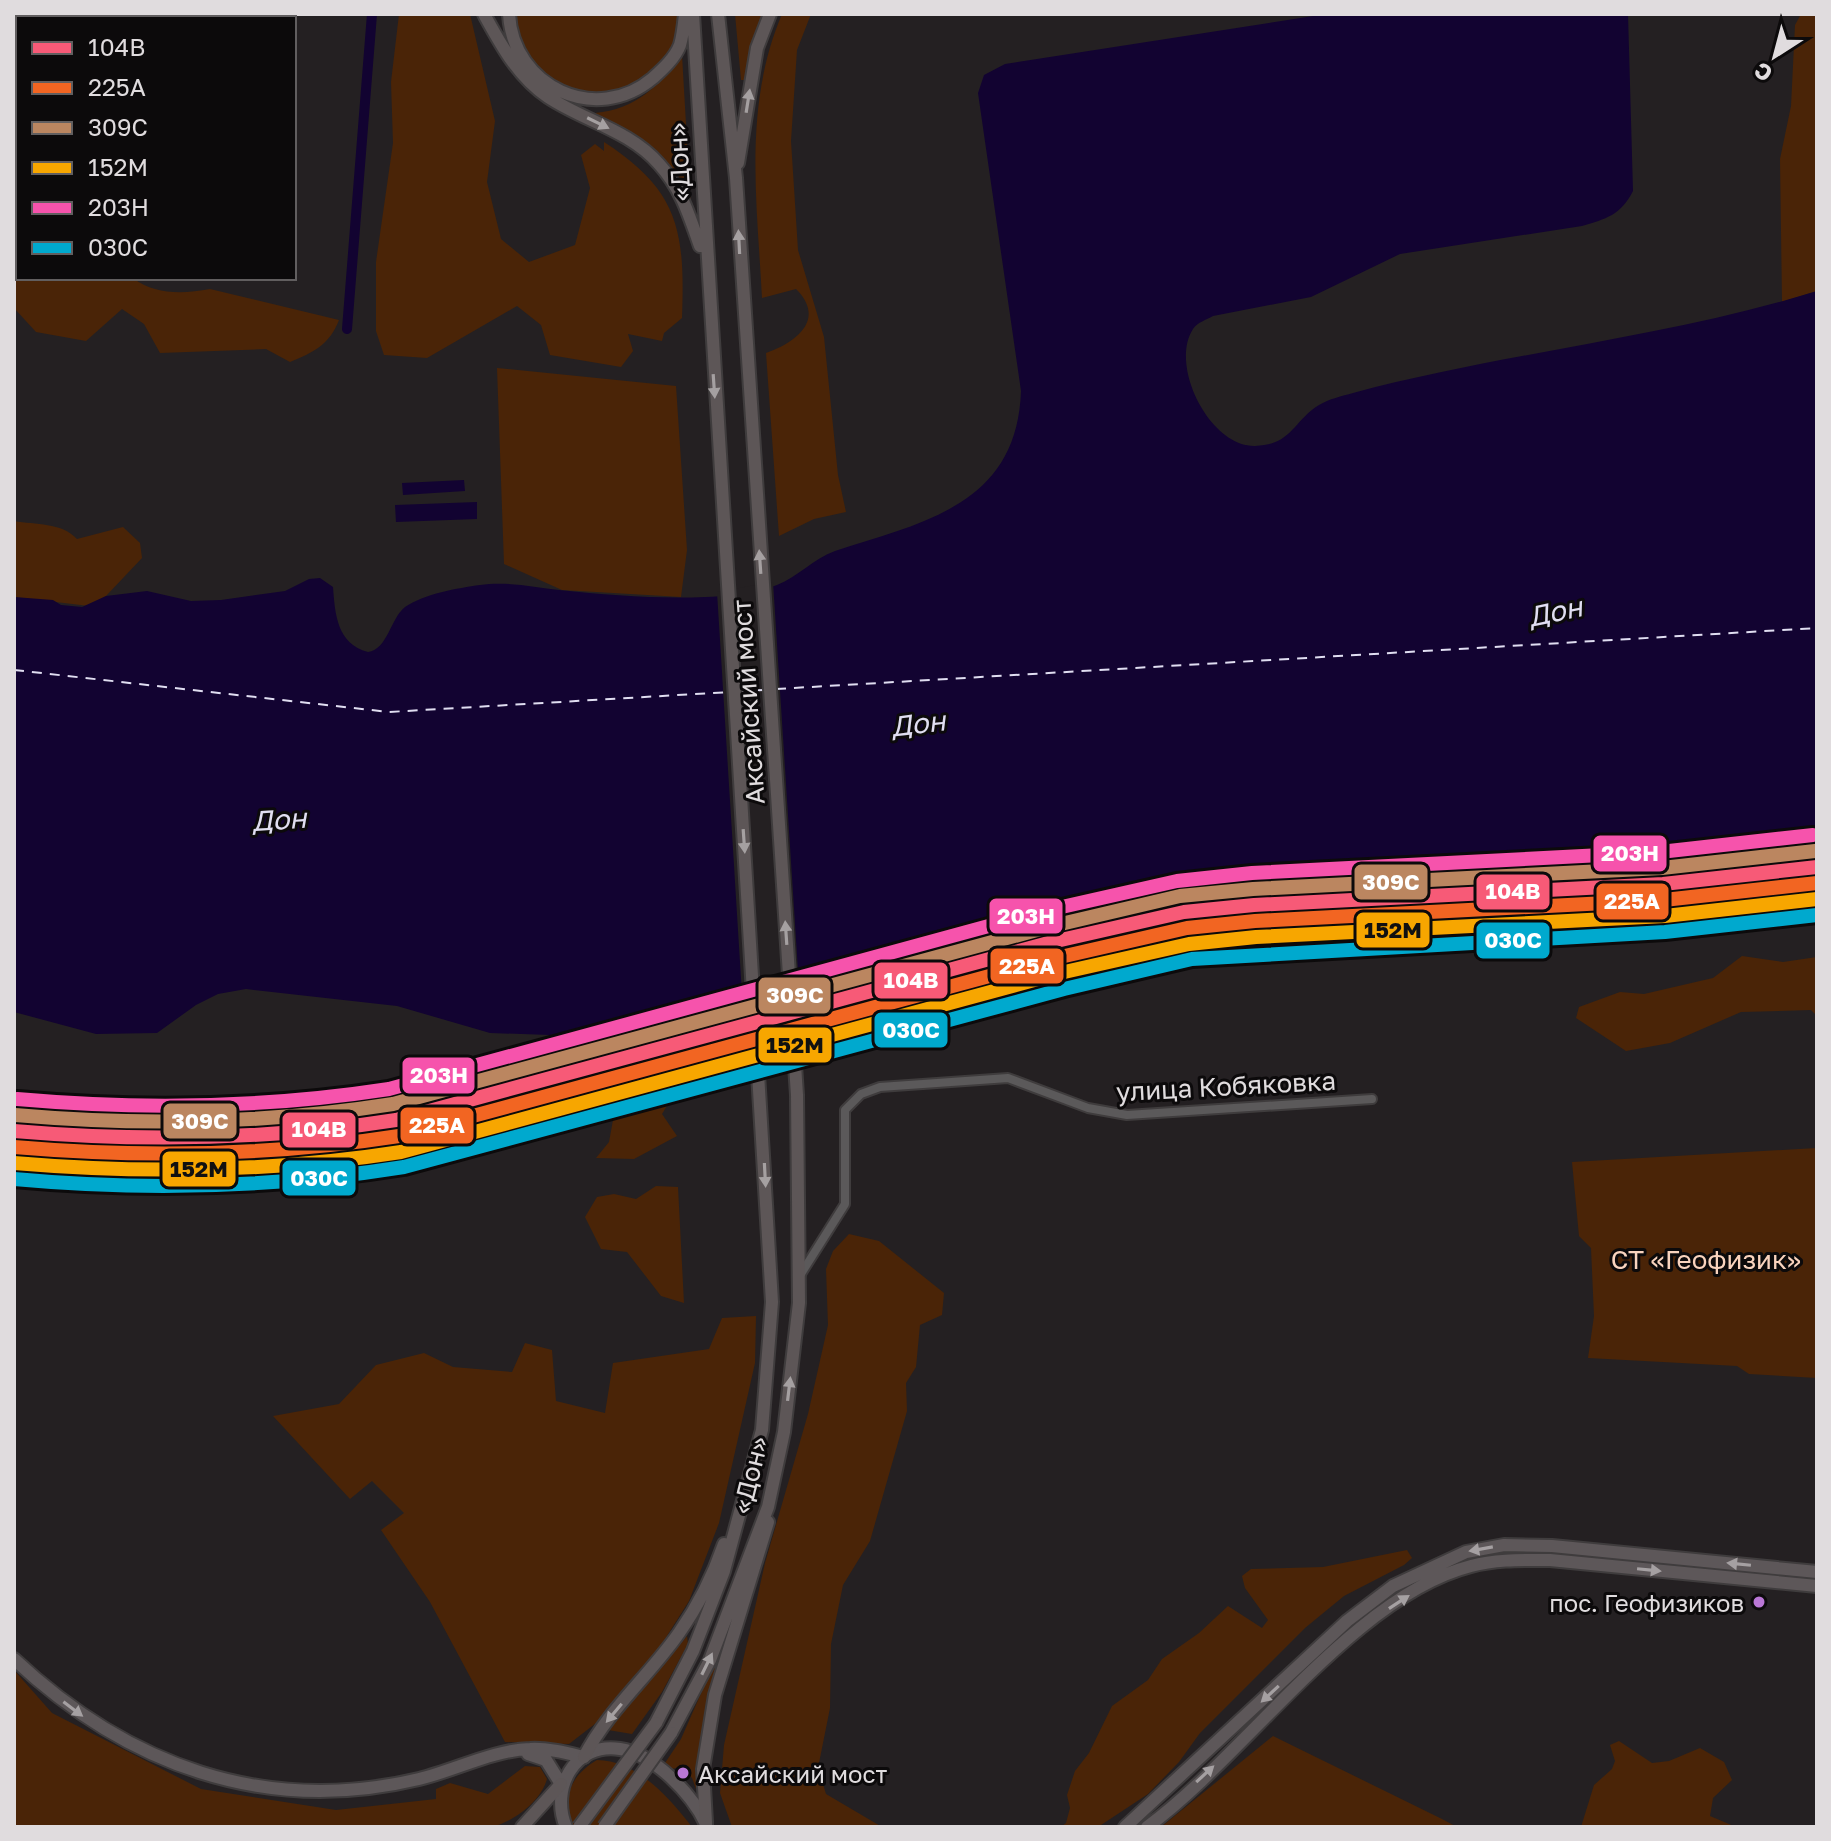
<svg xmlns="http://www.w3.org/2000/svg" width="1831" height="1841" font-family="'Golos Text',sans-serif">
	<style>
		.green { fill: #4a2407 }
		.water { fill: #120331 }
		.pier { fill: #242022 }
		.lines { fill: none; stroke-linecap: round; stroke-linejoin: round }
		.canal { stroke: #120331; stroke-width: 10 }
		.ferry { stroke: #e0def1; stroke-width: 2; stroke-dasharray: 10 8; stroke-linecap: butt }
		.minor-casing { stroke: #3f3c3d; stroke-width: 12 }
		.secondary-casing { stroke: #3f3c3d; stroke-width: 16 }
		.primary-casing { stroke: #3f3c3d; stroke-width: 16 }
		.minor { stroke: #5b595a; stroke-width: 8 }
		.secondary { stroke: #5d5759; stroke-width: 12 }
		.primary { stroke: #5d5657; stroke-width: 12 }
		.primary-bridge-casing { stroke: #3f3c3d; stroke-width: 16; stroke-linecap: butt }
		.primary-bridge { stroke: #5d5657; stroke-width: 12 }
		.rail-1-casing { stroke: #0c0a0b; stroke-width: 20 }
		.rail-2-casing { stroke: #0c0a0b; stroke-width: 20 }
		.rail-3-casing { stroke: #0c0a0b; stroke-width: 20 }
		.rail-4-casing { stroke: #0c0a0b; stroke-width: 20 }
		.rail-5-casing { stroke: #0c0a0b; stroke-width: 20 }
		.rail-6-casing { stroke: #0c0a0b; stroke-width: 20 }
		.rail-1 { stroke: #f75a77; stroke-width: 14 }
		.rail-2 { stroke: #f26522; stroke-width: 14 }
		.rail-3 { stroke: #bb8660; stroke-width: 14 }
		.rail-4 { stroke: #f7a600; stroke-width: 14 }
		.rail-5 { stroke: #f653ac; stroke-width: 14 }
		.rail-6 { stroke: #00a9ce; stroke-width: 14 }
		.oneway { fill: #a5a0a1 }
		.oneway2 { fill: #a5a0a2 }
		.bus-dot { fill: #ba77d6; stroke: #0c0a0b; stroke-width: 3 }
		.labels { text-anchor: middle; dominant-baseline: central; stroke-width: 6; stroke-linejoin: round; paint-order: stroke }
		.bus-label { font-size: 24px; fill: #e0dcde; stroke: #0c0a0b; text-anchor: end }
		.street-label { font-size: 26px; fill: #e0dcde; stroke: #0c0a0b }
		.park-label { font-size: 26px; fill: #f9d3bd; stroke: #0c0a0b }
		.water-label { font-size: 28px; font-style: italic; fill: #e0def1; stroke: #0c0a0b }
		.line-badge { stroke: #0c0a0b; stroke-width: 3 }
		.badge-label { font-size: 22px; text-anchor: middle; font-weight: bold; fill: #fff }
		.pale-badge-label { font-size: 22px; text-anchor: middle; font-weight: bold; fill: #111 }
	</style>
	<rect width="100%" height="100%" fill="#242022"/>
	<!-- green -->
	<path class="green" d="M399 14H470L495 121 487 182 501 239 529 262 575 245 590 188 581 155 595 144 604 151V142C680 191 685 232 682 318L664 333 662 341 628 334 633 351 621 367 550 355 541 325 517 306 427 358 384 355 376 331V262L393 143 391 82Z
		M515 14H678C682 116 517 123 515 14Z
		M735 14H765L745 80H741Z
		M782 14H811L797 50 791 141 798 250 824 337 838 475 846 512 814 519 779 536 766 353C795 343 827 320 796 289L762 298C757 201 743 106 782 14Z
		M1801 14H1817V291L1782 302 1780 159 1791 106 1795 25Z
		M682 55 691 210 660 161 594 118 595 113C636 109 658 87 682 55Z
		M14 257 18 259V278H133C155 295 183 294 210 289L339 320C330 344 313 353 290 362L266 349 160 353 144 324 122 309 86 341 36 332 14 308Z
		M497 368 676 386 687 550 681 597 562 590 504 564Z
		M14 521C36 525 61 522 77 539L123 527 140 543 142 558 106 596 89 606 14 597Z
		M1742 956 1783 962 1817 957V1016L1811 1010 1741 1012 1670 1043 1626 1051 1576 1018 1579 1007 1620 992 1644 994 1713 978Z
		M655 1084 677 1089 662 1114 677 1136 634 1159 596 1158 609 1142 617 1098Z
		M1817 1148V1378L1749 1374 1737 1366 1588 1358 1594 1316 1591 1248 1579 1236 1572 1162Z
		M656 1186 678 1187 684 1303 661 1296 627 1252 601 1249 585 1217 597 1197 614 1194 636 1199Z
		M849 1234 879 1241 944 1293 942 1315 920 1325 916 1367 906 1383 907 1411 870 1541 843 1585 831 1644 830 1708 818 1768 826 1794 882 1827H732L720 1793 724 1745 765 1563 808 1414 828 1325 826 1269 833 1251Z
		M756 1316 755 1363 719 1523 689 1601 653 1658 600 1720 569 1744 505 1742 430 1602 381 1530 404 1513 372 1481 350 1499 273 1416 339 1404 376 1365 424 1353 453 1367 512 1372 525 1343 552 1350 556 1401 605 1413 613 1363 709 1349 722 1318Z
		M1407 1550 1412 1558 1404 1565 1344 1596 1305 1628 1200 1733 1179 1762 1148 1794 1098 1827H1061L1066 1823 1070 1808 1067 1795 1075 1771 1089 1753 1112 1706 1148 1680 1162 1659 1199 1633 1228 1606 1262 1628 1268 1620 1245 1588 1242 1576 1251 1569 1323 1567Z
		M687 1636 688 1644 662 1692 632 1734 608 1730Z
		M727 1641 708 1708 696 1789 692 1778 680 1767 672 1769 665 1763 681 1739 723 1643Z
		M14 1670 52 1713 201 1789 336 1810 436 1799V1789L450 1783 488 1794 525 1766 540 1767 547 1779C541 1801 514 1822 491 1827H14Z
		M1273 1736 1442 1819 1457 1827H1161Z
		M1619 1741 1652 1763 1669 1761 1700 1748 1724 1762 1732 1780 1713 1798 1710 1816 1736 1827H1581L1594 1785 1612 1769 1615 1761 1610 1745Z
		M597 1760C636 1760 670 1798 692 1827H570C563 1796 570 1776 597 1760Z"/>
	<!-- water -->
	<path class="water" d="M1326 14H1628L1633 191C1621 215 1606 219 1582 226L1400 254 1311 297 1213 316C1206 320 1198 322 1193 329 1169 366 1210 447 1255 446 1292 445 1293 421 1319 405 1329 399 1342 396 1353 393 1506 352 1666 338 1817 291V845L1622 867 1329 878 1182 890 1071 907 979 940 808 980 712 994 596 1027 550 1035 490 1033 397 1006 246 989 218 994 196 1005 157 1033 96 1034 14 1012V597L53 600 61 605 82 607 106 596 147 591 191 601 221 600 285 591 309 579 320 578 333 587C335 614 337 644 368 652 388 649 390 619 405 607 424 594 458 588 480 585 506 581 534 587 559 590 608 595 657 599 705 597 728 596 756 593 777 585 798 577 814 558 835 551 924 522 1017 505 1021 391L978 93 984 75 1005 64Z
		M464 480 465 491 403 495 402 483Z
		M477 502V519L396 522 395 505Z"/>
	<!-- pier -->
	<path class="pier" d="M773 582 799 986 742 994 717 592Z"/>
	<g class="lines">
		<!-- canal -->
		<path class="canal" d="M347 329 372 14"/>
		<!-- ferry -->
		<path class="ferry" d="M14 670 389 712 730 692
			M776 689 1817 628
			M740 691 766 690"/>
		<!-- minor casing -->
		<g class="minor-casing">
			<path id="minor" d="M799 1277 845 1204V1110L861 1094 880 1087 1008 1078 1088 1108 1127 1115 1372 1099"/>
		</g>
		<!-- secondary casing -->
		<g class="secondary-casing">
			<path id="secondary" d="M14 1659C127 1765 265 1816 419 1779 456 1770 493 1750 530 1749 548 1748 567 1753 584 1757
				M528 1754 546 1760 561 1784
				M566 1827C550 1789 574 1742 620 1749 654 1754 692 1794 706 1824
				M1125 1827 1347 1621 1393 1586 1466 1552 1504 1545 1552 1546 1817 1572
				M1147 1827C1245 1756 1353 1596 1471 1566 1497 1559 1523 1560 1550 1560L1817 1586"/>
		</g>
		<!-- primary casing -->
		<g class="primary-casing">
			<path id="primary" d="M484 14C501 45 518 77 548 97 584 121 629 130 659 164 681 188 689 215 700 246
				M509 14C513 87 596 126 653 78 663 69 675 58 680 45 683 35 684 24 685 14
				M738 163 757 48 770 14
				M656 1723 693 1651 724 1571 762 1430 772 1302 693 14
				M671 1733 710 1660 768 1507 784 1432 799 1303 797 1095 736 178 718 14
				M584 1757C608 1710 649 1676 679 1633 698 1606 713 1576 724 1544
				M706 1822 703 1769 715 1695 768 1522
				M522 1827 561 1784"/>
		</g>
		<!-- minor -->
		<use href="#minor" class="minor"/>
		<!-- secondary -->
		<use href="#secondary" class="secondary"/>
		<!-- primary -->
		<use href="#primary" class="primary"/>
		<!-- primary-bridge casing -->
		<g class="primary-bridge-casing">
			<path id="primary-bridge" d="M579 1827 656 1723
				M604 1827 671 1733"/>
		</g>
		<!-- primary-bridge -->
		<use href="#primary-bridge" class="primary-bridge"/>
		<!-- rail-1 casing -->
		<g class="rail-1-casing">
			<path id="rail-1" d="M14 1131C143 1142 268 1140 396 1120L1052 942 1184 912 1254 905 1663 884 1817 867"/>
		</g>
		<!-- rail-2 casing -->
		<g class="rail-2-casing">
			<path id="rail-2" d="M14 1147C144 1158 270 1156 399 1136L1056 958 1187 928 1255 921 1664 900 1817 883"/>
		</g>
		<!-- rail-3 casing -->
		<g class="rail-3-casing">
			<path id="rail-3" d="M15 1115C142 1126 266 1124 393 1104L1048 927 1180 896 1253 889 1662 868 1815 851"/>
		</g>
		<!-- rail-4 casing -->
		<g class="rail-4-casing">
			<path id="rail-4" d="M14 1163C144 1174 272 1172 401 1152L1060 973 1189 944 1256 937 1665 916 1817 899"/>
		</g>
		<!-- rail-5 casing -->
		<g class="rail-5-casing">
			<path id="rail-5" d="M17 1099C142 1110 265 1108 389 1089L1044 911 1177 881 1252 873 1660 852 1813 835"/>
		</g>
		<!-- rail-6 casing -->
		<g class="rail-6-casing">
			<path id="rail-6" d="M14 1179C145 1191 273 1188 404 1167L1064 989 1192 959 1665 932 1817 915"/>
		</g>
		<!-- rail-1 -->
		<use href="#rail-1" class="rail-1"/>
		<!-- rail-2 -->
		<use href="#rail-2" class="rail-2"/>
		<!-- rail-3 -->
		<use href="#rail-3" class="rail-3"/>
		<!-- rail-4 -->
		<use href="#rail-4" class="rail-4"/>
		<!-- rail-5 -->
		<use href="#rail-5" class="rail-5"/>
		<!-- rail-6 -->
		<use href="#rail-6" class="rail-6"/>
	</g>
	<!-- one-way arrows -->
	<defs><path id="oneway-solid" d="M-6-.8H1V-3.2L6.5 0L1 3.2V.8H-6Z" transform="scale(2)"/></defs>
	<g class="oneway">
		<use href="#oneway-solid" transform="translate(748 101) rotate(-81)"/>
		<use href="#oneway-solid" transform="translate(598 123) rotate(26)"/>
		<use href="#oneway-solid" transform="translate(739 242) rotate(-93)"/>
		<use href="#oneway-solid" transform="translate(714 386) rotate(86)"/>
		<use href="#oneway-solid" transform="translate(760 562) rotate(-94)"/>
		<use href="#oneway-solid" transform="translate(744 841) rotate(86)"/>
		<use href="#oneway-solid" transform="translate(786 933) rotate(-94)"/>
		<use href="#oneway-solid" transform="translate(765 1175) rotate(87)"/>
		<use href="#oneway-solid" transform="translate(789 1389) rotate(-83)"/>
		<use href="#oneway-solid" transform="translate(707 1664) rotate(-64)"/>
		<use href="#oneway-solid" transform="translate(614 1713) rotate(130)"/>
	</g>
	<g class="oneway2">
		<use href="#oneway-solid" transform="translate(1481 1549) rotate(170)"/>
		<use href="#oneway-solid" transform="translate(1739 1564) rotate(-174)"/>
		<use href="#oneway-solid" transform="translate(1649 1570) rotate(6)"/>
		<use href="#oneway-solid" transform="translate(1399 1602) rotate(-33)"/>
		<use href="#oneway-solid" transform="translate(1270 1694) rotate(137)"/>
		<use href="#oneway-solid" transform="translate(73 1709) rotate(37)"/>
		<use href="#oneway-solid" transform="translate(1205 1774) rotate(-43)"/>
	</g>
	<!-- markers -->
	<g class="bus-dot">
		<circle cx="1759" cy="1602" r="7"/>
		<circle cx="683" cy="1773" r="7"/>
	</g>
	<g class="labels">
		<!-- bus labels -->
		<g class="bus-label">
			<text x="1744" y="1602">пос. Геофизиков</text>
			<text x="698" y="1773" text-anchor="start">Аксайский мост</text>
		</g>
		<!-- street labels -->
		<g class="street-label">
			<text transform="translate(679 162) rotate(-93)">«Дон»</text>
			<text transform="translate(748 702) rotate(-94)">Аксайский мост</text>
			<text transform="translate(1226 1086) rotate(-3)">улица Кобяковка</text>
			<text transform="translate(750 1475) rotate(-76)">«Дон»</text>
		</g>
		<!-- park labels -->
		<g class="park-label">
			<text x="1706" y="1259">СТ «Геофизик»</text>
		</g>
		<!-- water labels -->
		<g class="water-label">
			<text transform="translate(1555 611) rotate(-12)">Дон</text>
			<text transform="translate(918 723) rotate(-7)">Дон</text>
			<text transform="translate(279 819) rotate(-4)">Дон</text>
		</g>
	</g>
	<g class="line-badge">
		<rect x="1592" y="834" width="76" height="39" rx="8" fill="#f653ac"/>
		<rect x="1353" y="863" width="76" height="38" rx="8" fill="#bb8660"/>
		<rect x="1475" y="873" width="76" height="38" rx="8" fill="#f75a77"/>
		<rect x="1595" y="882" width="75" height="39" rx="8" fill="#f26522"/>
		<rect x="988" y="897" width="76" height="38" rx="8" fill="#f653ac"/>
		<rect x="1355" y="911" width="76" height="38" rx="8" fill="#f7a600"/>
		<rect x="1475" y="921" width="76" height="39" rx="8" fill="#00a9ce"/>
		<rect x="989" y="947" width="76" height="38" rx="8" fill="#f26522"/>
		<rect x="873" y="961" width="76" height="39" rx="8" fill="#f75a77"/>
		<rect x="757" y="976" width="75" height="39" rx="8" fill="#bb8660"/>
		<rect x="873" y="1011" width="76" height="38" rx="8" fill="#00a9ce"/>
		<rect x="757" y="1026" width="76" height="38" rx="8" fill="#f7a600"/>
		<rect x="401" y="1056" width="75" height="39" rx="8" fill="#f653ac"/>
		<rect x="162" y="1102" width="76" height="38" rx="8" fill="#bb8660"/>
		<rect x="399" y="1106" width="76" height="39" rx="8" fill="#f26522"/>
		<rect x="281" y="1111" width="76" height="38" rx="8" fill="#f75a77"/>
		<rect x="161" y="1150" width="76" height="38" rx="8" fill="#f7a600"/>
		<rect x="281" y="1159" width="76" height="38" rx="8" fill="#00a9ce"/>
	</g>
	<g class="badge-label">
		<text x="1630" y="861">203Н</text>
		<text x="1391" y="890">309С</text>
		<text x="1513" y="899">104В</text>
		<text x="1632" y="909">225А</text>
		<text x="1026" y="924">203Н</text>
		<text x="1513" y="948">030C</text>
		<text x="1027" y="974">225А</text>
		<text x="911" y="988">104В</text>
		<text x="795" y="1003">309С</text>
		<text x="911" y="1038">030C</text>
		<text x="439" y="1083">203Н</text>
		<text x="200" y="1129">309С</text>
		<text x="437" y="1133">225А</text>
		<text x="319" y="1137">104В</text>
		<text x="319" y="1186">030C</text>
	</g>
	<g class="pale-badge-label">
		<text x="1393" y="938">152М</text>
		<text x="795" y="1053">152М</text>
		<text x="199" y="1177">152М</text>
	</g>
	<!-- border -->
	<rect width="1831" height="1841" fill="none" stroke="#e0dcde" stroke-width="32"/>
	<!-- legend -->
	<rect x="16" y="16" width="280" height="264" fill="#0c0a0b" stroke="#615e5f" stroke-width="2"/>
	<rect x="32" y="42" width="40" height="12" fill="#f75a77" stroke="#615e5f" stroke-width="2"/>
	<text x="88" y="56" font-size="24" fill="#e0dcde">104В</text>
	<rect x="32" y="82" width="40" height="12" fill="#f26522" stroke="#615e5f" stroke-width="2"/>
	<text x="88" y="96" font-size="24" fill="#e0dcde">225А</text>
	<rect x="32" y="122" width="40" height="12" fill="#bb8660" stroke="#615e5f" stroke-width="2"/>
	<text x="88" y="136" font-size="24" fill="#e0dcde">309С</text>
	<rect x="32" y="162" width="40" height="12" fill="#f7a600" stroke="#615e5f" stroke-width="2"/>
	<text x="88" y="176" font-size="24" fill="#e0dcde">152М</text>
	<rect x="32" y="202" width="40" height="12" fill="#f653ac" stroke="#615e5f" stroke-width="2"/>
	<text x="88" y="216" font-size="24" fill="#e0dcde">203Н</text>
	<rect x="32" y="242" width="40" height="12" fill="#00a9ce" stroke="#615e5f" stroke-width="2"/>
	<text x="88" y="256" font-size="24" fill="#e0dcde">030C</text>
	<!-- north arrow -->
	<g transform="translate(1775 56) rotate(216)" stroke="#0c0a0b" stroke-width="6" paint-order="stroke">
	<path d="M0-6L14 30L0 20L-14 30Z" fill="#e0dcde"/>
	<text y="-12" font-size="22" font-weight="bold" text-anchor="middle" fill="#e0dcde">С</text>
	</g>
</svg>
